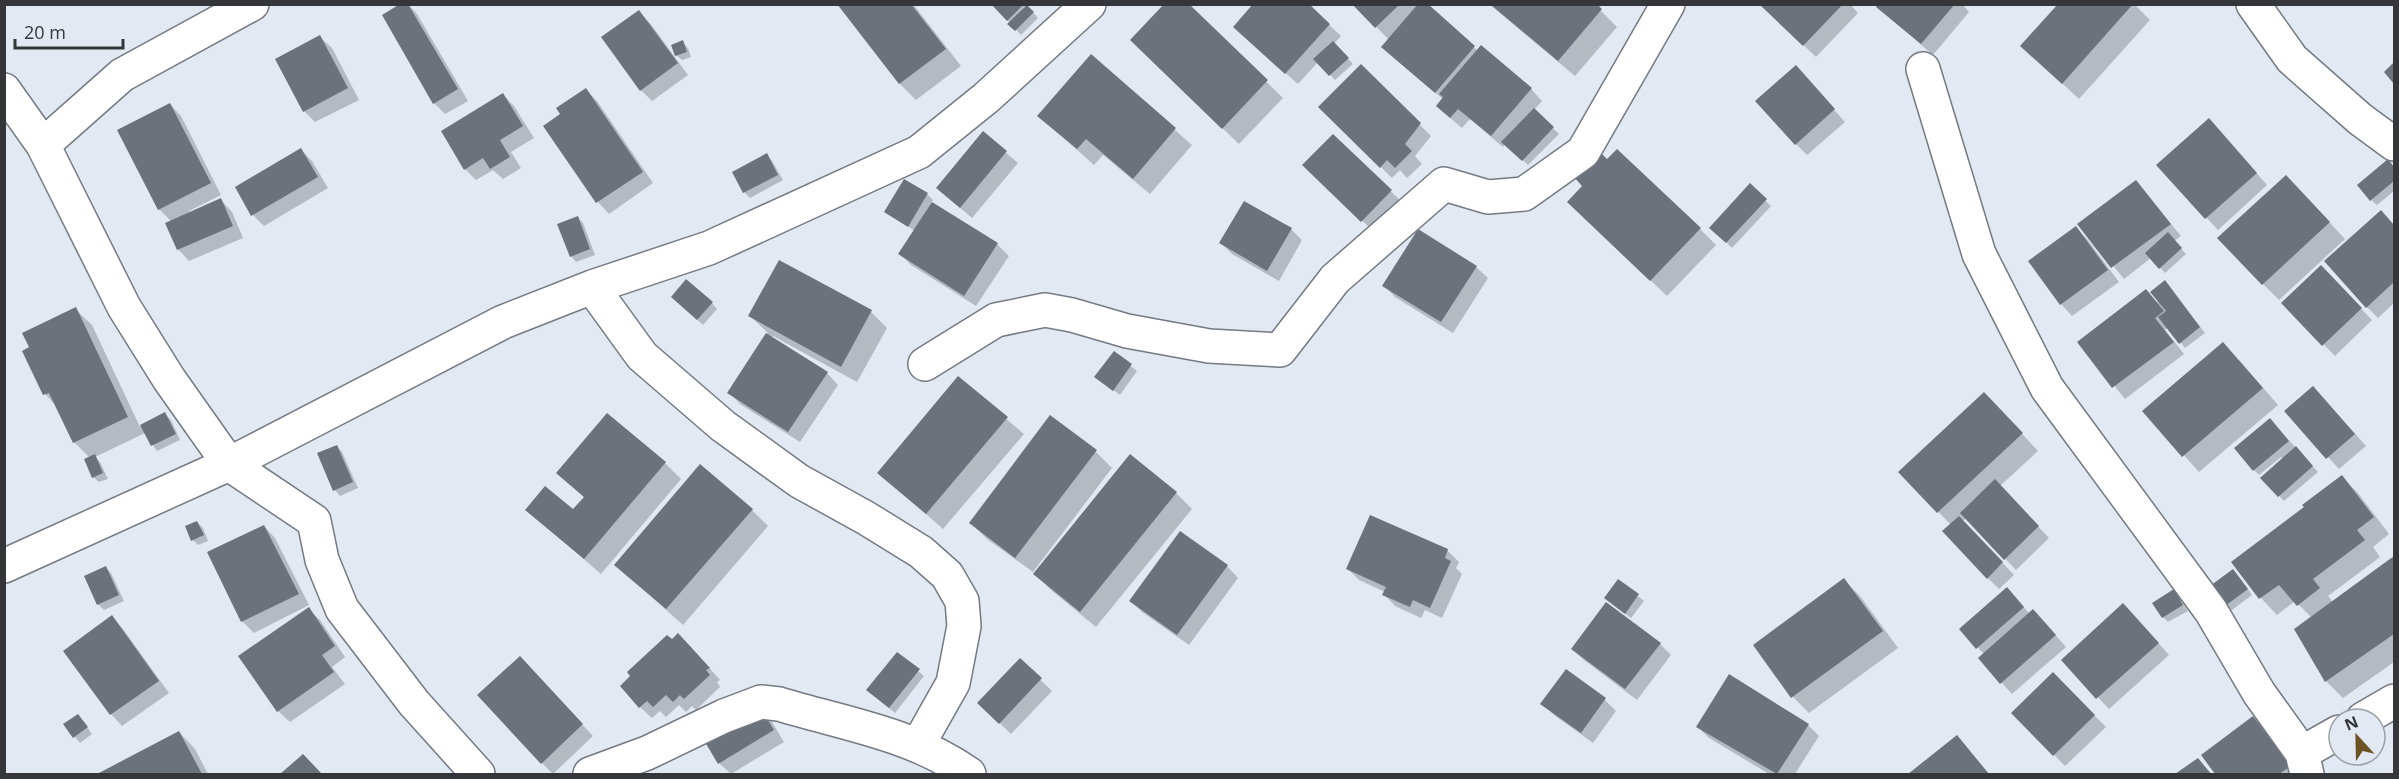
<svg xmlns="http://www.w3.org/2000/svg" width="2399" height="779" font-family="'Open Sans',sans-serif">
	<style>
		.shadow { fill: #0003 }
		.building { fill: #6c727b }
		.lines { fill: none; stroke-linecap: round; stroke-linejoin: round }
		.minor-casing { stroke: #747a83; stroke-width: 36 }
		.minor { stroke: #fff; stroke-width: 33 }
	</style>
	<rect width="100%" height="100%" fill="#e2e9f3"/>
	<!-- shadow -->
	<path class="shadow" d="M408 4 417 14 468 101 445 114 434 103Z
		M839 4H913L961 66 916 100 900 84Z
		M993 4H1026L1038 18 1021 35Z
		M1187 4 1283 98 1239 144 1148 57Z
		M1307 4 1341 36 1334 44 1353 64 1335 80 1318 62 1298 84 1246 38Z
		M1354 4H1425L1478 51 1531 89 1542 101 1534 110 1559 134 1528 165 1505 144 1503 147 1470 119 1462 128 1449 117 1443 99 1394 58 1389 40Z
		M1489 4H1594L1617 27 1575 76Z
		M1761 4H1850L1858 13 1816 57Z
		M1880 4H1962L1969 12 1933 55 1890 18Z
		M2060 4H2134L2150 20 2079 99 2022 46Z
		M639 12 650 23 688 75 652 101 641 90Z
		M320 37 332 48 359 100 315 122 304 111Z
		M682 42 688 48 691 57 682 60 676 55Z
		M1091 56 1192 145 1150 194 1103 155 1094 165 1039 116Z
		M1361 66 1431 136 1415 156 1422 164 1407 178 1400 170 1392 178 1320 107Z
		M1807 79 1845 122 1807 155 1796 144Z
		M586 90 597 101 653 183 609 214 598 202 545 126 562 114Z
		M503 95 514 106 534 138 511 152 521 168 503 179 493 170 476 180 465 169Z
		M170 104 181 116 221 195 189 211 190 214 221 200 232 212 243 238 189 261 178 249 172 222 159 209 119 130Z
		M2220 132 2267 185 2218 230 2158 165Z
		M983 133 1018 163 972 218 950 199Z
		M1333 136 1402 202 1374 232 1304 165Z
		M301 150 312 161 328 188 264 226 253 215Z
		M767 155 772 161 783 180 750 198 744 192 734 173Z
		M2388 161 2394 168V191L2377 205 2371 200Z
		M904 181 928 195 933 200 931 203 997 244 1009 256 976 306 911 265 900 254 915 231 886 212Z
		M2136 182 2181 236 2174 241 2186 254 2165 273 2151 258 2124 279 2079 224Z
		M1584 186 1700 229 1716 245 1667 296 1585 218Z
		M1750 186 1771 206 1732 248 1712 228Z
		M2302 193 2345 239 2279 300 2263 284Z
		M2381 212 2394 226V303L2378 318 2367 307Z
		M578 218 583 223 595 255 576 262 571 256Z
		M2076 228 2087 239 2119 282 2072 316 2061 304 2030 261Z
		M1291 229 1302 240 1279 281 1232 254 1221 243Z
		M1476 267 1488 278 1453 333 1395 297 1384 286Z
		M2321 267 2372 320 2335 356 2283 303Z
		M2170 288 2205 333 2185 348 2168 327 2165 330 2184 354 2125 399 2079 342 2146 291 2157 302Z
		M678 302 712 303 717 309 703 325Z
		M75 309 92 325 140 427 165 414 171 420 180 440 157 451 145 433 95 457 100 462 108 479 99 482 93 477 90 458 74 442 58 408 45 394Z
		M871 312 887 328 857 382 773 336 772 338 827 373 838 385 800 442 740 404 729 392 768 333 750 316Z
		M1114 353 1137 371 1120 395 1102 382Z
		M2239 360 2278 405 2199 472 2144 411Z
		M958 378 1024 434 943 529 879 473Z
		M2324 399 2366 446 2339 469 2286 411Z
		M2000 410 2038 451 2000 486 2049 538 2016 570 1966 518 1963 521 2014 575 1999 589 1988 578 1951 525 1900 472Z
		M1051 418 1096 452 1112 468 1033 572 1035 573 1176 493 1192 509 1096 627 1051 590 1033 572 987 539 971 523Z
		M2275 425 2318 472 2284 501 2262 478 2283 459 2281 457 2259 475 2254 470Z
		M337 446 342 452 358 488 340 496 335 490Z
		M665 463 681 479 601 574 527 510 573 511 585 498 558 473Z
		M2342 477 2358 493 2389 534 2373 547 2380 557 2328 596 2333 602 2394 557V662L2343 698 2326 681 2296 630 2312 618 2295 601 2277 615 2261 598 2233 562 2306 507Z
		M752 510 768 526 683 625 616 565Z
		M197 522 203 528 208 541 198 545 193 540Z
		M264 526 275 538 309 605 254 633 242 621Z
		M1447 550 1459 562 1456 568 1462 574 1442 618 1425 610 1421 618 1395 606 1384 594 1385 592 1359 580 1348 569Z
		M1227 566 1238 578 1189 645 1142 612 1131 601Z
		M106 568 111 573 124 601 104 610 98 604Z
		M2238 576 2252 595 2232 610 2226 605Z
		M1844 580 1860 596 1898 648 1809 713 1793 697 1755 645Z
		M1618 581 1644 601 1631 618 1611 603Z
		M2174 591 2188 611 2168 622 2163 617Z
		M2018 601 2030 614 2045 623 2066 647 2012 694 2001 682 1984 654 1977 647Z
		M308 609 320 620 345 657 332 667 345 684 290 722 278 711Z
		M112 617 123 629 169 693 122 726 111 714Z
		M2135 617 2169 655 2109 709 2063 660Z
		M672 641 690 646 720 680 717 682 720 687 696 710 692 706 686 712 679 705 666 717 660 711 652 718 640 707Z
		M1660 644 1671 655 1637 700 1584 660 1572 649Z
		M897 654 924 676 895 713 874 696Z
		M1020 660 1052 691 1011 734 979 703Z
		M531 670 593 736 553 774 542 763Z
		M1566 671 1605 700 1616 711 1593 743 1554 715 1542 703Z
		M2053 674 2106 727 2065 766 2013 713Z
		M760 710 772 722 784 742 731 774 720 764 707 743Z
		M2253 718 2265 729 2298 774H2217L2203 755Z
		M83 721 92 734 80 743 65 725Z
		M1808 725 1819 736 1795 774H1769L1709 738 1698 727Z
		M179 732 195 749 208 774H100Z
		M1957 737 1989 774H1910Z
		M303 756 321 774H282Z
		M2198 760 2212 774H2178Z"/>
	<!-- building -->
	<path class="building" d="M400 4H408L458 89 433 104 382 15Z
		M837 4H911L946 49 899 84Z
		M991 4H1024L1007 21Z
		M1164 4H1189L1268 80 1222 129 1130 40Z
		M1253 4H1309L1330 24 1285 74 1233 27Z
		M1352 4H1400L1375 28Z
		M1418 4H1428L1475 46 1435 93 1381 47Z
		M1490 4H1597L1602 9 1558 61Z
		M1759 4H1843L1803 46Z
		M1878 4H1955L1921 44 1876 7Z
		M2058 4H2133L2062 84 2020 46Z
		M1027 5 1034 12 1015 31 1007 24Z
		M639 10 678 63 640 91 601 37Z
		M320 35 348 88 303 112 275 59Z
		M683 40 687 52 675 56 671 45Z
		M1333 41 1349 58 1329 76 1313 59Z
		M1481 45 1532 88 1491 136 1458 109 1450 118 1436 106 1443 97 1439 94Z
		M1091 54 1176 128 1133 179 1086 139 1077 149 1037 116Z
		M2394 62V84L2384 72Z
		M1361 64 1421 123 1405 144 1412 151 1395 168 1387 160 1380 168 1318 107Z
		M1796 65 1835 109 1795 145 1755 101Z
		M586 88 643 172 596 203 543 126 560 114 556 108Z
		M503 93 523 126 500 140 510 157 490 169 483 158 464 170 441 131Z
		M170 103 211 183 158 210 117 130Z
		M1534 108 1554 127 1522 161 1501 142Z
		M2209 118 2257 173 2205 219 2156 165Z
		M983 131 1007 151 960 208 936 188Z
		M1333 134 1392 190 1361 222 1302 165Z
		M301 148 318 177 251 216 235 187Z
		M1617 149 1701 228 1650 281 1567 202 1582 186 1573 176 1598 150 1607 159Z
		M767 153 778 175 743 193 732 172Z
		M2388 159 2394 167V181L2370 201 2357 185Z
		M2286 175 2330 222 2262 285 2217 238Z
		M904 179 928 193 908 227 884 212Z
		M2136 180 2171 224 2111 268 2077 224Z
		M1750 183 1767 199 1726 243 1709 228Z
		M221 198 233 226 177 250 165 223Z
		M1244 201 1292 228 1267 271 1219 243Z
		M932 202 998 243 964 296 898 254Z
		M2381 210 2394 225V282L2366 308 2324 261Z
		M578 216 590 249 570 257 557 224Z
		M2076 226 2108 270 2060 305 2028 261Z
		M1418 229 1477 266 1441 322 1382 286Z
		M2168 232 2182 248 2159 269 2145 253Z
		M779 260 872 310 841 367 748 316Z
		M2321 265 2362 308 2322 346 2281 303Z
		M686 279 713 302 697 320 671 297Z
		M2165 280 2200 327 2179 344 2158 317 2166 311 2150 292Z
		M2146 289 2164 311 2155 318 2174 342 2112 388 2077 342Z
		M76 307 128 417 73 443 49 393 43 395 22 351 29 347 22 333Z
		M766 333 828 372 788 432 727 393Z
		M2223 342 2263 388 2182 457 2142 411Z
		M1114 351 1132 364 1113 391 1094 377Z
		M958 376 1008 417 926 514 877 473Z
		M2313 386 2355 434 2326 459 2284 411Z
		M1984 392 2023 433 1937 513 1898 472Z
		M165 412 176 434 151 446 140 425Z
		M607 413 666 462 584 559 525 510 545 486 573 509 584 497 556 473Z
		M1050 415 1097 450 1015 558 969 523Z
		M2270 418 2289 441 2253 471 2234 448Z
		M337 445 353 482 333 491 317 453Z
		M2296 446 2313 466 2278 497 2260 478Z
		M95 454 103 473 92 478 84 459Z
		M1130 454 1177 492 1080 612 1033 574Z
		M700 464 753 509 666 609 614 565Z
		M2342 475 2374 517 2357 530 2365 540 2313 579 2320 588 2297 606 2279 585 2259 599 2231 562 2304 507 2302 505Z
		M1995 479 2039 526 2004 560 1960 513Z
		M1370 515 1448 549 1445 558 1451 561 1430 608 1413 600 1410 607 1382 595 1386 587 1346 569Z
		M1959 516 2003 562 1987 579 1942 531Z
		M197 521 204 535 191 541 185 526Z
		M264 525 299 594 241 622 207 552Z
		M1180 531 1228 565 1177 635 1129 601Z
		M2394 556V634L2325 682 2294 629Z
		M106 566 119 595 97 605 84 576Z
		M2233 569 2248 589 2225 606 2210 586Z
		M1844 578 1883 631 1791 698 1753 645Z
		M1618 579 1639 594 1625 614 1604 598Z
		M2007 587 2024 607 1976 649 1959 629Z
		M2174 589 2183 605 2162 618 2152 603Z
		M1606 602 1661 643 1625 689 1571 649Z
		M2123 603 2159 643 2096 699 2061 660Z
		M309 607 335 646 322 655 334 672 277 712 238 656Z
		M2033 609 2056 635 2000 684 1978 658Z
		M112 615 159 681 110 715 63 651Z
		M678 633 710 668 706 670 710 675 684 699 680 695 673 702 666 695 653 707 647 701 639 708 620 686 630 676 627 672 667 635 672 639Z
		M897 652 920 669 889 708 866 690Z
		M520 656 583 724 541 764 477 695Z
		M1020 658 1042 678 999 724 977 703Z
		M1566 669 1606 698 1581 733 1540 704Z
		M2053 672 2095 715 2053 756 2011 713Z
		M1729 674 1809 724 1777 774 1696 727Z
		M761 709 774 730 718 764 705 742Z
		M78 714 88 727 73 738 63 724Z
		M2253 716 2291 766 2279 774H2215L2201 755Z
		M179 731 202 774H97Z
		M1957 735 1989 774H1908Z
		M303 754 322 774H280Z
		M2198 758 2211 774H2175Z"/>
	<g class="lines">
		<!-- minor casing -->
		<g class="minor-casing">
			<path id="minor" d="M2253 4 2292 59 2360 119 2394 144
				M1923 69 1979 254 2047 388 2211 611 2259 693 2302 753 2307 774
				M4 90 43 145 124 307 169 379 229 464 314 521 322 560 342 609 414 703 478 774
				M43 145 122 75 252 4
				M592 287 642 356 723 426 799 481 866 518 921 552 947 575 962 601 964 626 953 683 918 745
				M925 364 996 320 1045 310 1072 315 1127 331 1209 346 1280 350 1335 279 1444 184 1488 197 1524 194 1583 152 1668 4
				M4 566 229 464 503 322 592 287 709 248 919 152 986 98 1089 4
				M2363 719 2394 701
				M2302 753 2339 732
				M590 774 647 753 724 716 761 702 779 704C845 724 913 734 969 774"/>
		</g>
		<!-- minor -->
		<use href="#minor" class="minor"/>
	</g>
	<!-- border -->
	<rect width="2399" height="779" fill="none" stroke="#34363a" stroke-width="12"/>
	<!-- north arrow -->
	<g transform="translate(2357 737) rotate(338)"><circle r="28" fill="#e2e9f3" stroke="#9ca1a9" stroke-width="1.5"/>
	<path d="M0-4.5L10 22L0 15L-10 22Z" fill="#6d5224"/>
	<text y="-9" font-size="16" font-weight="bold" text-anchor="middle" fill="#34363a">N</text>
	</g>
	<!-- scale -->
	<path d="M15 39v9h108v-9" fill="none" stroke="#34363a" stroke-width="3"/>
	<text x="24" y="39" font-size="18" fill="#34363a" stroke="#e2e9f3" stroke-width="4.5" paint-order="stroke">20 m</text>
</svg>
